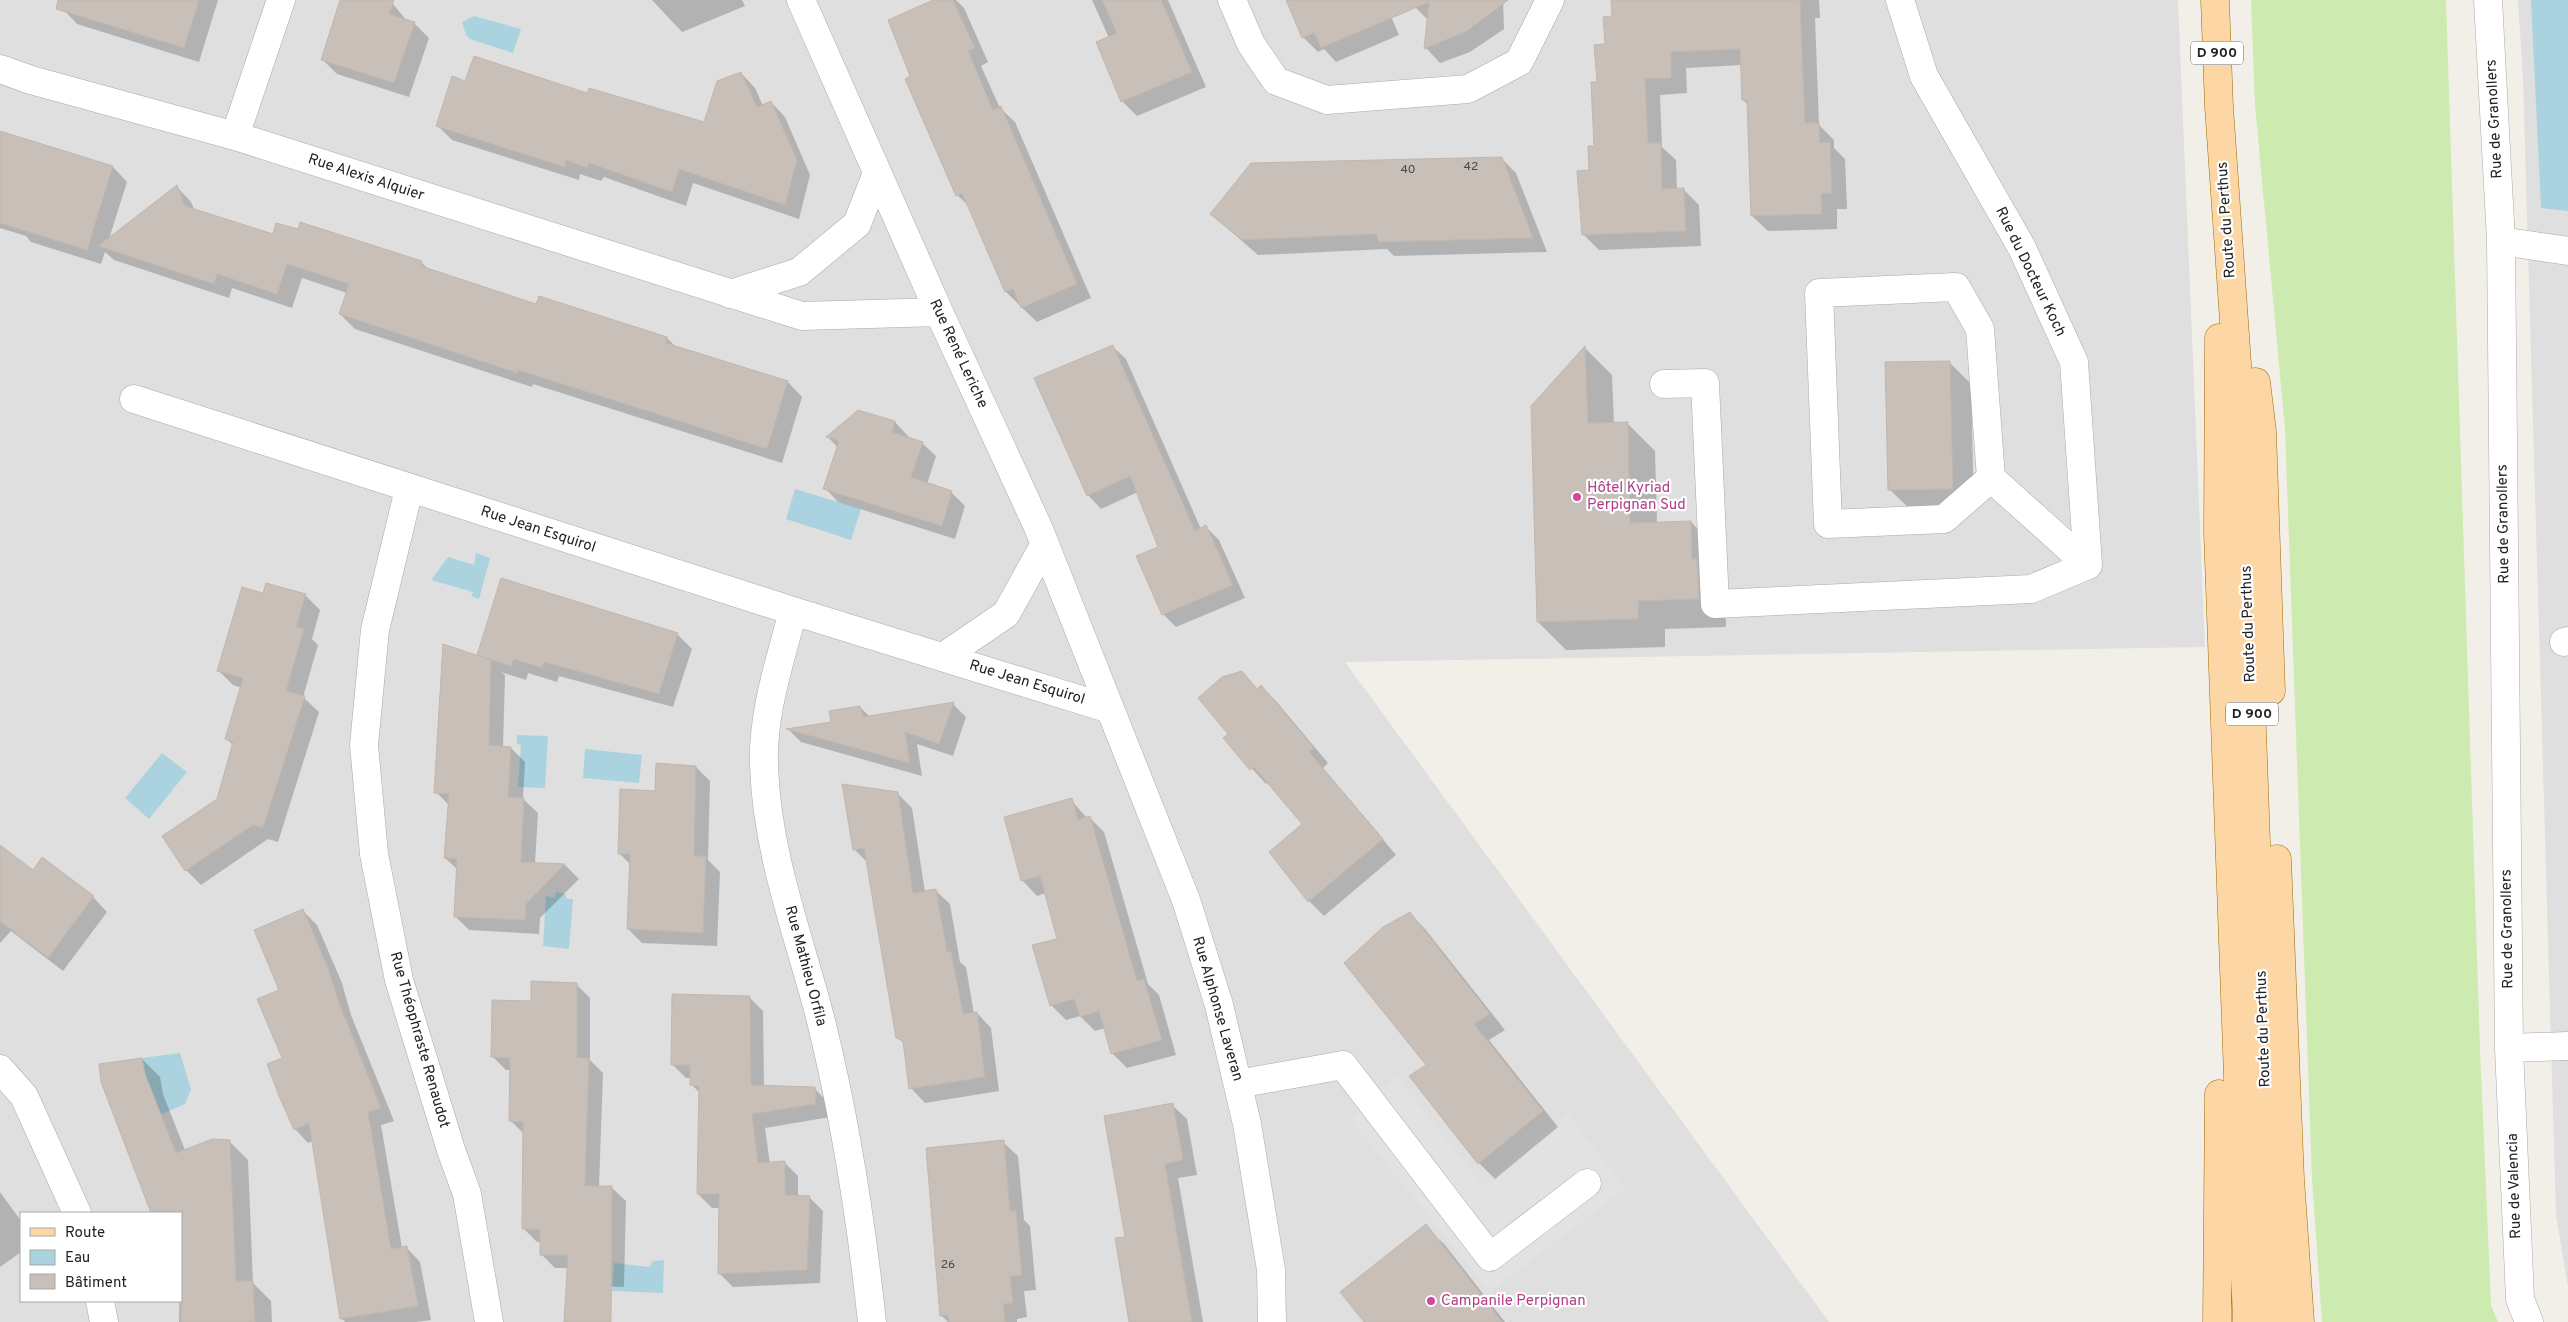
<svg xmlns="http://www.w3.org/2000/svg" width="2568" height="1322" font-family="Overpass,sans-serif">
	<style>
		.residential { fill: #e0dfdf; fill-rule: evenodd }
		.grass { fill: #cdebb0 }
		.parking { fill: #e2e2e2 }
		.water { fill: #aad3df }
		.shadow { fill: #0003 }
		.building { fill: #c7bfb8; stroke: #c4b6ab }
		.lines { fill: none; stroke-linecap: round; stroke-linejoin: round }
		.minor-casing { stroke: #a9a9a9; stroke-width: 29 }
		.major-casing { stroke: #a06b00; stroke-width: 29 }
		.minor { stroke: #fff; stroke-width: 28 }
		.major { stroke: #fcd6a4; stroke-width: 28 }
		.hotel-dot { fill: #d1479c; stroke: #fff; stroke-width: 2 }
		.labels { text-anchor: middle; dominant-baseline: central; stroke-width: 4.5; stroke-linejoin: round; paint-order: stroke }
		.number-label { font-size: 12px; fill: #4b4948 }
		.shield { fill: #fff; stroke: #646464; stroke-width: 1 }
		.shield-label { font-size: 14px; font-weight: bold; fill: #222 }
		.street-label { font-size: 15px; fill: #222; stroke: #fff }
		.hotel-label { font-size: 15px; fill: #b23c85; stroke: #fff; text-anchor: start }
	</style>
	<rect width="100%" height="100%" fill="#f2efe9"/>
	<!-- residential -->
	<path class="residential" d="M0 0H2178L2205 647 1345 662 1829 1322H0ZM21 1213H181V1301H21Z
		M2518 0H2568V1287L2556 1216 2523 79Z"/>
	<!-- grass -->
	<path class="grass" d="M2251 0H2446L2480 1048 2491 1305 2498 1322H2322L2312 1178 2285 429 2255 105Z"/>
	<!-- parking -->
	<path class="parking" d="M1396 1076 1482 1185 1568 1114 1625 1188 1490 1292 1351 1120Z"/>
	<!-- water -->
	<path class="water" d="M2531 0H2568V211L2541 208Z
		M474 16 521 29 513 53 470 39 466 35 462 22Z
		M795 489 861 509 851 540 786 519Z
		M476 553 490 558 479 599 471 596 473 592 431 580 448 557 474 565Z
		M517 735 548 736 545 788 518 787 521 745 517 744Z
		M585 749 642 755 639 783 583 778Z
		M162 753 187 772 149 819 125 798Z
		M556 892 565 894 567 899H573L569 949 543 946 546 896 555 898Z
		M180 1053 191 1089 185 1104 160 1115 145 1074 142 1058Z
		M664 1260 663 1293 612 1291 614 1263 649 1267 653 1261Z"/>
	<!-- shadow -->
	<path class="shadow" d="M65 0H218L199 62 77 24 63 9Z
		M342 0H381L393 4 407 21 414 23 429 38 409 97 337 74 322 59Z
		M652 0H742L745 6 682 32Z
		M936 0H956L964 8 988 62 981 66 1000 108 1015 122 1091 298 1037 322 1006 292 969 206 957 195 912 77Z
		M1092 0H1168L1206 87 1137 116 1122 101 1109 38Z
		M1292 0H1384L1399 35 1336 62 1324 49 1318 52 1303 37Z
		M1415 0H1503L1504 29 1470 52 1440 63 1426 48 1428 20 1415 7Z
		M1612 0H1819L1820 18H1815L1819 125 1834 140V148L1845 159 1847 209H1837V229L1768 231 1752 216 1749 106 1743 100 1742 65 1686 68 1687 93 1660 95 1662 147 1676 160 1677 190 1683 189 1699 205 1701 246 1599 250 1583 234 1595 147 1598 83 1614 17Z
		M741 73 755 88 763 106 771 102 785 117 810 175 799 219 693 183 686 206 604 177 601 181 580 174 579 180 452 140 437 125 466 82 587 95 705 124Z
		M0 132 113 167 127 182 109 239 177 187 191 202 195 211 273 236 422 263 429 270 537 306 667 338 676 347 788 382 802 397 782 463 533 384 532 387 355 329 340 314 347 293 302 278 292 308 232 288 229 298 114 260 105 252 101 264 31 242 26 236 0 228Z
		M1501 158 1516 173 1547 252 1394 256 1387 249 1258 255 1211 214Z
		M1112 346 1126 359 1201 529 1206 527 1219 540 1245 598 1176 627 1163 614 1160 547 1138 492 1101 509 1088 495Z
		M1585 348 1612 375 1614 424 1627 423 1655 451 1657 523 1691 522 1718 550 1725 588 1726 627 1665 629V647L1566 650 1538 622Z
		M1949 362 1971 384 1974 510 1912 511 1890 490Z
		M895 422 908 436 907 438 922 443 936 456 927 484 951 492 965 506 955 539 838 502 825 488 838 448 828 437Z
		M264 595H305L320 610 312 639 318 645 303 697 319 712 278 842 268 839 201 885 186 870 164 836 218 800 233 745 227 739 242 688 233 685 218 670Z
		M677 634 692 649 673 707 559 676 557 682 528 673 526 680 501 672 505 675 503 747 511 748 525 762 523 799 538 813 535 864 565 865 579 879 540 918 539 934 469 930 455 916 458 870 445 858 450 806 436 792 482 658 479 655Z
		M1241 673 1258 690 1261 686 1276 701 1328 763 1323 768 1396 855 1324 916 1309 901 1304 824 1268 782 1266 784 1225 739 1230 734Z
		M953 704 966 717 953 756 917 744 922 776 801 742 789 730 832 723 860 707 870 717Z
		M696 767 710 781 708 860 720 872 717 946 642 943 628 929 631 865 619 853 657 792Z
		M897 793 912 808 925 892 935 890 950 904 960 962 966 967 974 1014 977 1013 991 1028 999 1091 925 1103 911 1088 905 1044 897 1037 868 863 854 849Z
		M1071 800 1087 818 1089 817 1104 832 1148 984 1159 995 1176 1055 1127 1068 1112 1053 1105 1028 1095 1031 1080 1016 1066 1020 1051 1005 1059 939 1046 893 1037 896 1023 881 1005 818Z
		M0 847 33 872 93 897 107 912 63 971 11 931 0 943Z
		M303 911 317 925 342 983 351 1015 394 1121 381 1125 402 1248H407L420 1262 431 1320 416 1322H345L341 1318 313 1141 308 1143 295 1129 284 1059 281 991Z
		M1409 913 1425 929 1505 1030 1489 1040 1558 1127 1495 1179 1479 1163 1428 1065Z
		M576 984 590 998V1060L603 1073 599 1187 612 1188 626 1201 624 1287 582 1285 568 1268H555L541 1254V1242H537L523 1228 524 1134 511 1121V1070H506L493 1057 533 1002Z
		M749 997 763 1011 764 1087 815 1089 829 1103 830 1117 765 1128 770 1164 784 1162 798 1176V1197H809L823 1211 820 1283 733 1287 719 1273 720 1208H712L698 1194 700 1093 691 1084V1078H686L672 1064Z
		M142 1059 160 1077 163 1094 185 1150 229 1141 248 1160 253 1283 271 1301 272 1322H179L181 1213H153L102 1082Z
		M1172 1105 1187 1119 1197 1175 1178 1178 1203 1322H1130Z
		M1003 1142 1018 1156 1024 1220 1030 1226 1036 1290 1024 1291 1027 1317 1017 1319V1322H948L941 1315Z
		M0 1192 21 1221V1252L0 1267Z
		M1425 1226 1445 1245 1505 1322H1365Z"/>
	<!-- building -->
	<path class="building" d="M58 0H199L184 48 56 9Z
		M340 0H394L389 14 415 22 394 83 321 60Z
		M933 0H953L975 48 968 51 993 110 1001 106 1077 284 1021 308 1013 289 1005 292 962 193 956 196 905 79 910 76 888 20Z
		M1102 0H1161L1192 72 1121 102 1096 42 1117 33Z
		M1286 0H1508L1467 31 1424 49 1429 2 1321 48 1314 33 1302 38Z
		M1611 0H1800L1805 123H1819L1820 143 1830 142 1832 193 1821 194 1822 214 1751 216 1747 100H1742L1740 49 1671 52V78L1645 79 1648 143H1661L1662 189 1684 188 1686 231 1582 235 1577 171 1589 170 1588 146H1594L1591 82H1597L1594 45 1605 44 1603 17 1612 16Z
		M474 56 587 93 589 88 704 122 717 81 741 72 757 107 771 101 797 160 785 205 679 169 672 192 589 163 587 168 566 160 564 167 436 126 452 76 465 81Z
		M0 131 113 166 87 250 0 223Z
		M1502 157 1533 238 1378 242 1377 234 1242 240 1210 214 1251 163Z
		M177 185 185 206 273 234 276 223 298 229 300 222 422 261 421 266 536 304 539 296 667 337 666 343 788 381 767 449 518 370 517 373 339 314 349 284 287 264 277 294 217 274 214 284 98 246Z
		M1113 345 1195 531 1206 525 1233 585 1162 615 1136 556 1158 547 1130 476 1087 496 1034 378Z
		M1585 346 1588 423 1628 422 1630 523 1691 521 1692 559H1697L1699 599 1638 601V619L1537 622 1531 406Z
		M1950 361 1953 489 1888 490 1885 362Z
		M858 410 895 421 892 432 923 442 911 477 952 491 942 526 823 489 839 441 826 437Z
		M501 578 678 633 659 694 544 662 542 668 514 659 511 666 477 655Z
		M266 583 306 594 296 627 304 629 286 691 305 696 263 828 253 825 185 871 162 836 217 799 233 742 225 739 243 678 217 671 242 587 263 593Z
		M443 644 491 660 489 745 511 747 508 797 524 798 521 862 565 864 526 904 525 920 454 917 457 859 444 858 449 794 434 793Z
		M1242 671 1257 689 1261 685 1314 748 1309 752 1383 839 1308 902 1269 852 1302 824 1254 767 1250 770 1223 738 1228 734 1198 698 1222 677Z
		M954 702 939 744 905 732 910 763 786 729 831 722 829 711 860 706 863 717Z
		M656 763 696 766 694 856H706L703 933 627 929 630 854H618L620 789 655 791Z
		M842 784 898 792 913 893 936 889 947 952 951 951 963 1014 977 1012 985 1077 909 1089 903 1041 896 1038 864 848 853 850Z
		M1072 798 1078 820 1090 816 1137 981 1144 979 1162 1040 1111 1054 1099 1011 1080 1017 1074 999 1050 1006 1032 945 1057 939 1040 876 1021 881 1004 817Z
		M0 845 33 870 42 857 94 896 48 958 0 921Z
		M303 909 328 968 338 1000 381 1108 368 1112 391 1249 407 1246 418 1306 340 1319 309 1123 294 1130 279 1096 267 1064 282 1058 257 999 279 990 254 930Z
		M1410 912 1490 1014 1474 1024 1543 1111 1478 1164 1409 1076 1426 1065 1344 963 1383 927Z
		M531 981 577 983V1058H589L585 1186H612L611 1322H564L568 1255H540V1229H522L523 1122 509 1121 510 1058 491 1057 492 1000 531 1001Z
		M672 994 750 996 751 1085 815 1087 816 1104 752 1114 758 1163 785 1161V1195L810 1196 807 1270 718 1274 719 1194H697L699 1086 690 1085V1065H671Z
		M142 1058 145 1074 176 1153 212 1139 230 1140 236 1281H253L255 1322H181V1213H151L101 1082 99 1064Z
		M1173 1103 1183 1160 1165 1164 1192 1322H1129L1115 1238 1125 1237 1104 1116Z
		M1004 1140 1010 1211H1016L1022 1275 1010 1276 1013 1303 1003 1304 1005 1322H949L948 1315 940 1316 926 1148Z
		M1426 1224 1460 1267 1502 1322H1364L1340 1292Z"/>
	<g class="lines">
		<!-- minor casing -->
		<g class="minor-casing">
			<path id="minor" d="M801 0 939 312 1038 527 1186 900 1219 1005 1247 1124 1271 1270 1272 1322
				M1232 0 1251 44 1276 81 1327 100 1468 89 1519 62 1550 0
				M1900 0 1924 76 2022 248 2074 362 2088 565
				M2488 0 2501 241 2509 1048 2520 1299 2529 1322
				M0 69 31 80 235 136 802 316 939 312
				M235 136 281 0
				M2501 241 2568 251
				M730 294 799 272 857 224 877 173
				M1664 384 1705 383 1715 604 2031 589 2088 565
				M134 399 793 611 1110 709
				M1991 478 1944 519 1828 524 1819 293 1956 287 1980 329 1991 478 2088 565
				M409 489 375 630 364 745 374 854 399 980 451 1150 467 1194 489 1322
				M793 611C780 662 762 713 764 766 767 854 798 933 820 1017 845 1117 861 1219 872 1322
				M2564 642 2568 641
				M943 657 1006 614 1045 544
				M2509 1048 2568 1046
				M0 1069 24 1096 77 1213
				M1238 1084 1343 1065 1490 1257 1587 1183
				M100 1301 104 1322"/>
		</g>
		<!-- major casing -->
		<g class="major-casing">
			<path id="major" d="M2215 0 2219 107 2241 421 2273 1322
				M2219 338 2218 532 2247 1322
				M2256 382 2262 431 2271 691
				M2277 859 2290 1179 2300 1322
				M2217 1322 2219 1094"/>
		</g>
		<!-- minor -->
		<use href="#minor" class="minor"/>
		<!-- major -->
		<use href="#major" class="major"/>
	</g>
	<!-- markers -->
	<g class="hotel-dot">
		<circle cx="1577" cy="497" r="5"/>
		<circle cx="1431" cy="1301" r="5"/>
	</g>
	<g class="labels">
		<!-- number labels -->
		<g class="number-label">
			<text x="1471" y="167">42</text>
			<text x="1408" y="170">40</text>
			<text x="948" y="1265">26</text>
		</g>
		<!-- shield labels -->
		<g class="shield">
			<rect x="2191" y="41.5" width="52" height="23" rx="4"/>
			<rect x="2226" y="702.5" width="52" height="23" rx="4"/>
		</g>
		<g class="shield-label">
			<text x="2217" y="53">D 900</text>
			<text x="2252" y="714">D 900</text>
		</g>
		<!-- street labels -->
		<g class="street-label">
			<text transform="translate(2495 119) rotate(-93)">Rue de Granollers</text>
			<text transform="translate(366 178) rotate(18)">Rue Alexis Alquier</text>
			<text transform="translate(2227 220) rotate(-94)">Route du Perthus</text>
			<text transform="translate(2030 272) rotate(64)">Rue du Docteur Koch</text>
			<text transform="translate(958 354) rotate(65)">Rue René Leriche</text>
			<text transform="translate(2504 524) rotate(-91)">Rue de Granollers</text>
			<text transform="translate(538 530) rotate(18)">Rue Jean Esquirol</text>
			<text transform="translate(2249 624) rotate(-92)">Route du Perthus</text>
			<text transform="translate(1027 683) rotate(17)">Rue Jean Esquirol</text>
			<text transform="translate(2508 929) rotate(-91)">Rue de Granollers</text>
			<text transform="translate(805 966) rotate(75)">Rue Mathieu Orfila</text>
			<text transform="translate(1217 1009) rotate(74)">Rue Alphonse Laveran</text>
			<text transform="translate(2264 1029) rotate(-92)">Route du Perthus</text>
			<text transform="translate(419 1040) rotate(74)">Rue Théophraste Renaudot</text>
			<text transform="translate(2515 1186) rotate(-92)">Rue de Valencia</text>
		</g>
		<!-- hotel labels -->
		<g class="hotel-label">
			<text x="1587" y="488">Hôtel Kyriad<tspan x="1587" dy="17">Perpignan Sud</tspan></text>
			<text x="1441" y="1301">Campanile Perpignan</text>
		</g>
	</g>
	<!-- legend -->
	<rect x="20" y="1212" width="162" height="90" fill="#ffffff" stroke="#a7a7a7"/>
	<rect x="30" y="1228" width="25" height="8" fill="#fcd6a4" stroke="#a7a7a7"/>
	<text x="65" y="1237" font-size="15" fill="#222222">Route</text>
	<rect x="30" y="1250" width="25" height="15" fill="#aad3df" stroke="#a7a7a7"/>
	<text x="65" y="1262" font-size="15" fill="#222222">Eau</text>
	<rect x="30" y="1274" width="25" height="15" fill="#c7bfb8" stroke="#a7a7a7"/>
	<text x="65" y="1287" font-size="15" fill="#222222">Bâtiment</text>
</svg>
